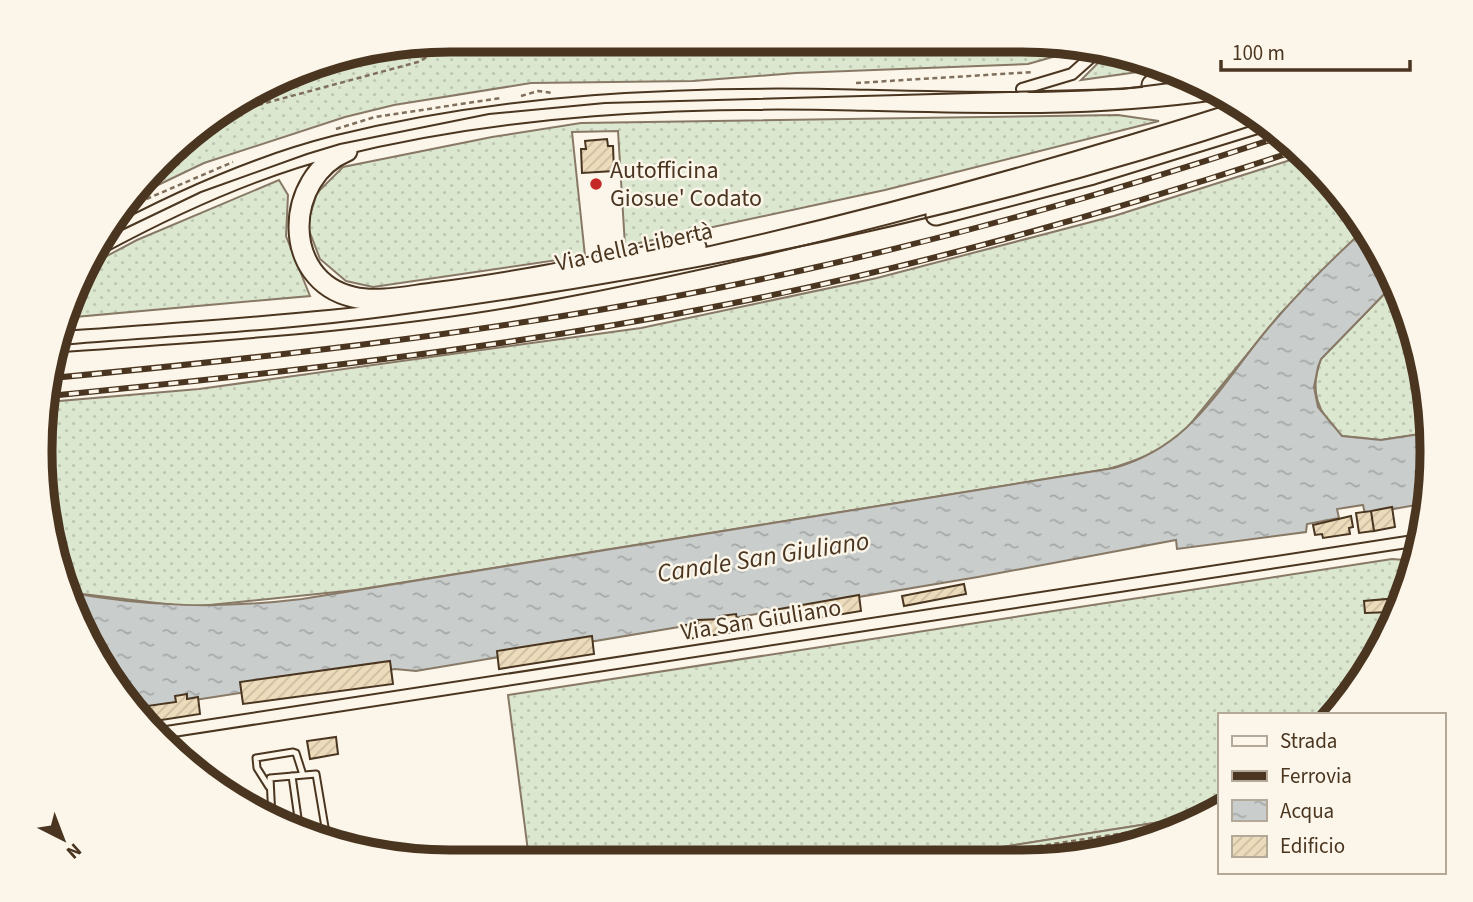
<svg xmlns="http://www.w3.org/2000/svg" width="1473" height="902" font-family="'Source Sans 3',sans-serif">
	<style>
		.grass { fill: url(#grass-dots); stroke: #887966; stroke-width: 2 }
		.park { fill: #dce7d0; stroke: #887966; stroke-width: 2 }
		.water { fill: url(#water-ripples); stroke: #887966; stroke-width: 2 }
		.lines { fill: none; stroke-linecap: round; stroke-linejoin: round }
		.stream { stroke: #c9cecd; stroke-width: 3.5 }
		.building { fill: url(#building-hatch); stroke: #4a3520; stroke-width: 2 }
		.service-casing { stroke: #4a3520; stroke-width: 9 }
		.minor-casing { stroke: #4a3520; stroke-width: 14 }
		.trunk-casing { stroke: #4a3520; stroke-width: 23 }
		.path { stroke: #7f6f5c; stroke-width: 2.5; stroke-dasharray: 5 3.5; stroke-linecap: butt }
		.service { stroke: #fbf6e9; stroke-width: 5 }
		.minor { stroke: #fbf6e9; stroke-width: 10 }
		.trunk { stroke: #fbf6e9; stroke-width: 19 }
		.tram { stroke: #4a3520; stroke-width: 2 }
		.rail-casing { stroke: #4a3520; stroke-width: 6 }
		.rail { stroke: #fbf6e9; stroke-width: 3.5; stroke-dasharray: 10; stroke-linecap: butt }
		.poi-dot { fill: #c62828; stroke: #fbf6e9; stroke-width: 2.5 }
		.labels { text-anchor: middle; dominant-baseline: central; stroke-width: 5; stroke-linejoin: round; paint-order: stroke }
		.poi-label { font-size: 24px; fill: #4a3520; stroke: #fbf6e9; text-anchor: start }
		.street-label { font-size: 24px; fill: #4a3520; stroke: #fbf6e9 }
		.water-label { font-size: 26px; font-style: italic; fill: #4a3520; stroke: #fbf6e9 }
		.rim { fill: none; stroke: #4a3520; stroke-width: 9 }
	</style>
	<defs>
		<pattern id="grass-dots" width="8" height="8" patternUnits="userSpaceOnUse" patternTransform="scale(1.75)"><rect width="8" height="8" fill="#dce7d0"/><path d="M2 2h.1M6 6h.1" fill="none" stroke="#bec7b2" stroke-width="1.8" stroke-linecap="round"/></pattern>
		<pattern id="water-ripples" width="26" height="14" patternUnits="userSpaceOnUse" patternTransform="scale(1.75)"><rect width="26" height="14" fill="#c9cecd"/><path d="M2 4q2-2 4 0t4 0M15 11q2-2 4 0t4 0" fill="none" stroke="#a5a8a6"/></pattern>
		<pattern id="building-hatch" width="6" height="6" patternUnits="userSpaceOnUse" patternTransform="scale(1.75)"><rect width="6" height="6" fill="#ecdcbc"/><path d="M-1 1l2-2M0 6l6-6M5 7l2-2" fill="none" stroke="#ccbda1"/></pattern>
	</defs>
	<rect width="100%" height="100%" fill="#fbf6e9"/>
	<!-- grass -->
	<path class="grass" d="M451 40 1074 44 1056 56 1028 64 796 73 693 81 531 83 394 105 345 117 204 163 135 196 201 125 319 62Z
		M1108 53 1166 68 1081 80Z
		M1118 115 1159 121 885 190 625 246 618 131 572 132 585 256 373 287 346 281 320 259 307 225 317 193 343 167 492 137 581 123Z
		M1300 157 1364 230 1280 314 1183 433C1159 452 1136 461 1108 469L356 590 190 607 66 592 62 583 40 451 48 402 199 389 641 328 877 278 1114 216Z
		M279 180 288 195 286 236 310 296 63 318 88 266 137 240Z
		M1392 286 1429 397 1427 433 1381 440 1342 436C1317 413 1309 391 1321 359Z
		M1392 559 1417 561 1348 701 1332 715H1219V810L1211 814 920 860 529 859 508 695Z"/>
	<!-- park -->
	<path class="park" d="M1211 814 1154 840 1049 861 920 860Z"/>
	<!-- water -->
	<path class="water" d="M1364 230 1378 245 1392 286 1321 359 1318 367 1314 387 1318 407 1342 436 1381 440 1427 433 1422 504 1365 514 1363 505 1337 509 1339 518 1307 524 1306 532 1177 549 1176 540 978 577 416 671 395 669 137 709 110 680 66 592C149 607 219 609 302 599L1114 468C1193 446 1220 385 1270 326 1299 292 1331 260 1364 230Z"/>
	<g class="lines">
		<!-- stream -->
		<path class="stream" d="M1021 861 1154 840"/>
	</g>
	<!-- building -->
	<path class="building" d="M607 139 608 146H613L614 171 582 173 581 149H586L585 141Z
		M1392 507 1395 527 1374 531 1371 511Z
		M1371 511 1374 531 1359 533 1356 513Z
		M1351 516 1353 527 1349 528 1350 534 1323 538 1322 534 1315 535 1313 525Z
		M964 584 966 594 904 606 902 596Z
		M859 595 861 611 771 626 768 611Z
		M1399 598 1392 612 1365 613 1364 601Z
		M736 614 737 620 747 619 749 630 687 639 685 625 698 623V620L721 619 720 616Z
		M592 636 594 654 499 669 497 651Z
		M390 661 393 684 243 704 240 682Z
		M187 694V699L198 697 200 714 149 722 141 713 140 707 176 702 175 696Z
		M336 737 338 754 310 759 307 741Z"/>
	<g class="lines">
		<!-- service casing -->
		<g class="service-casing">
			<path id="service" d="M180 745 193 769
				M292 776 300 832
				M269 787 257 768 256 758 293 752 296 753 303 775
				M272 818 270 778 316 774 327 839"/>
		</g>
		<!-- minor casing -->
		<g class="minor-casing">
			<path id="minor" d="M1022 89 1072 74 1099 50
				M160 733 1420 540"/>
		</g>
		<!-- trunk casing -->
		<g class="trunk-casing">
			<path id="trunk" d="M1152 85 1192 79
				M347 151C284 177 280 280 353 297 378 303 408 296 433 293 521 282 609 263 696 247
				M936 215 1093 174 1265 121
				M99 244C171 205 257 166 336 146 504 104 681 96 853 100 971 103 1094 107 1212 90
				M58 342C220 330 383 321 543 291 781 247 1015 183 1246 110"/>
		</g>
		<!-- path -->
		<path class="path" d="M856 83 1034 72
			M521 96 538 91 552 93
			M217 116 418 62 458 40
			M336 129 375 117 501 98
			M123 209 233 162
			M945 860 1192 823"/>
		<!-- service -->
		<use href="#service" class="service"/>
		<!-- minor -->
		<use href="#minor" class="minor"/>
		<!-- trunk -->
		<use href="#trunk" class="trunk"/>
		<!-- tram -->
		<path class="tram" d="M101 240 201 192 307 154 340 144 489 114 605 103 1122 89 1193 80
			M58 345C169 336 280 331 391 316 687 277 982 216 1266 121"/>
		<!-- rail casing -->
		<g class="rail-casing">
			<path id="rail" d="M52 378C306 354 559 325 808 269 969 233 1126 188 1282 136
				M49 396C270 374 491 350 708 308 907 270 1103 215 1295 151"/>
		</g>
		<!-- rail -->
		<use href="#rail" class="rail"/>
	</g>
	<!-- markers -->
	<circle class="poi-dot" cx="596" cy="184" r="7"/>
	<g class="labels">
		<!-- poi labels -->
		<g class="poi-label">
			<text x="610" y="170">Autofficina<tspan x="610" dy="28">Giosue' Codato</tspan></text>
		</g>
		<!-- street labels -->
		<g class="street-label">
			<text transform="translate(634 247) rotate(-12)">Via della Libertà</text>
			<text transform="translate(761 620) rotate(-9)">Via San Giuliano</text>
		</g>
		<!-- water labels -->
		<g class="water-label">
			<text transform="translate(763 557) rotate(-9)">Canale San Giuliano</text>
		</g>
	</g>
	<!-- crop -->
	<path d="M0 0H1473V902H0ZM450 52H1022A398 398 0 0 1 1420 450V452A398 398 0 0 1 1022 850H450A398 398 0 0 1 52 452V450A398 398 0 0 1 450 52Z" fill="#fbf6e9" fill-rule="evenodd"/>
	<path class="rim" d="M450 52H1022A398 398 0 0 1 1420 450V452A398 398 0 0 1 1022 850H450A398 398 0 0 1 52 452V450A398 398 0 0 1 450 52Z"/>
	<!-- legend -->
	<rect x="1218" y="713" width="228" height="161" fill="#fbf6e9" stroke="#b4a999" stroke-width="2"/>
	<rect x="1232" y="736" width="35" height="10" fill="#fbf6e9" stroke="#b4a999" stroke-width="2"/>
	<text x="1280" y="748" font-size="21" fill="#4a3520">Strada</text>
	<rect x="1232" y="771" width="35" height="10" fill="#4a3520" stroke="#b4a999" stroke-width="2"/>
	<text x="1280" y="783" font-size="21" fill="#4a3520">Ferrovia</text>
	<rect x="1232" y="800" width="35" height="21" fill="url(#water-ripples)" stroke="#b4a999" stroke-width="2"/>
	<text x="1280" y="818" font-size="21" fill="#4a3520">Acqua</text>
	<rect x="1232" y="836" width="35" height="21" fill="url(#building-hatch)" stroke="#b4a999" stroke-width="2"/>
	<text x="1280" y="853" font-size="21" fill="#4a3520">Edificio</text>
	<!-- north arrow -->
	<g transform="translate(63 839) rotate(138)" stroke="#fbf6e9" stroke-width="5" paint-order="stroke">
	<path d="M0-5L12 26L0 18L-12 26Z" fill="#4a3520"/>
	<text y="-10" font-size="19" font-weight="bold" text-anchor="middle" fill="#4a3520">N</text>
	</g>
	<!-- scale -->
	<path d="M1221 60v10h189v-10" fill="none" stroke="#4a3520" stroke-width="3.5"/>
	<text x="1232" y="60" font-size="21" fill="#4a3520" stroke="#fbf6e9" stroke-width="5" paint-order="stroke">100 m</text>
</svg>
